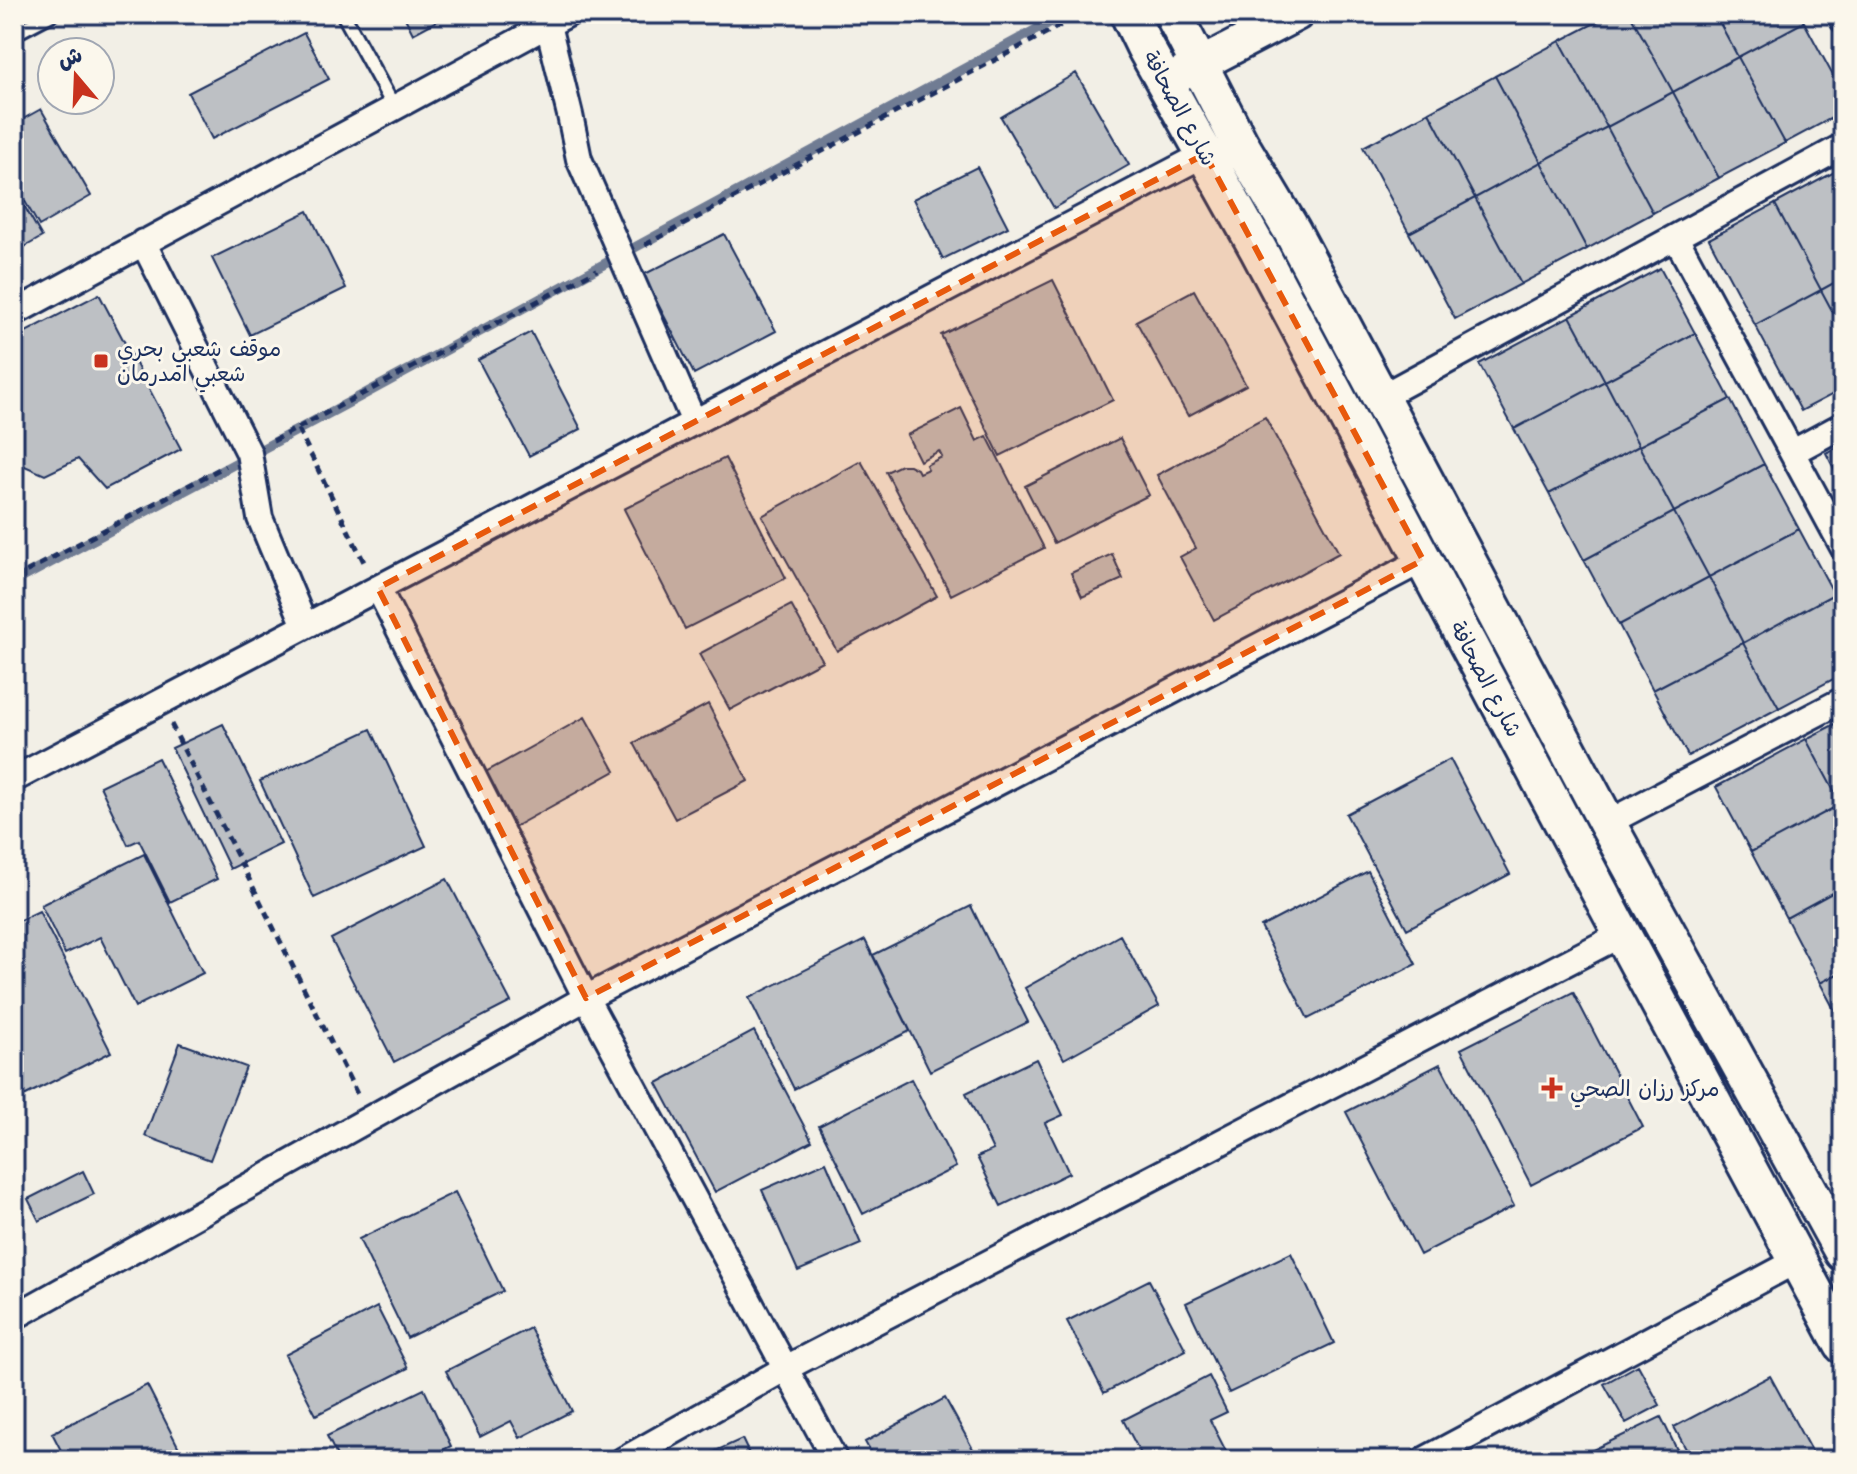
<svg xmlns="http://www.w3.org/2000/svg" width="1857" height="1474" font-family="'Shantell Sans','Playpen Sans Arabic',sans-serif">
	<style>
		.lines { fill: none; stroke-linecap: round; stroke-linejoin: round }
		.stream { stroke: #707b93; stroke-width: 10 }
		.building { fill: #bdc0c4; stroke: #1b2f5e; stroke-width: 2 }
		.service-casing { stroke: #1b2f5e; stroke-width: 18 }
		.minor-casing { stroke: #1b2f5e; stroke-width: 30 }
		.tertiary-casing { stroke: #1b2f5e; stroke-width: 38 }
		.secondary-casing { stroke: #1b2f5e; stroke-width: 42 }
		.path { stroke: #1b2f5e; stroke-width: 5; stroke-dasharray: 8 6; stroke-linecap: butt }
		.service { stroke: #fbf7ec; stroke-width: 12 }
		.minor { stroke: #fbf7ec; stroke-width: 24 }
		.tertiary { stroke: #fbf7ec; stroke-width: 32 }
		.secondary { stroke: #fbf7ec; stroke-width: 36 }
		.marked { fill: #e8590c; fill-opacity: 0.2; stroke: #e8590c; stroke-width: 6; stroke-dasharray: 16 10; stroke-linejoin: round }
		.poi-dot { fill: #c8321e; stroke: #fbf7ec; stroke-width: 3 }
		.labels { text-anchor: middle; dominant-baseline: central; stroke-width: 6; stroke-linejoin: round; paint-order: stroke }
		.street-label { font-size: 22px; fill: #1b2f5e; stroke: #fbf7ec }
		.poi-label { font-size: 22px; fill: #1b2f5e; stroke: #fbf7ec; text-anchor: start }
	</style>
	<rect width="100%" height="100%" fill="#f2efe6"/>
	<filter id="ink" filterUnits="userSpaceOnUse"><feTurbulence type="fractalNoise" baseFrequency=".0125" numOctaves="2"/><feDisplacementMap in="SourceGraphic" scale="16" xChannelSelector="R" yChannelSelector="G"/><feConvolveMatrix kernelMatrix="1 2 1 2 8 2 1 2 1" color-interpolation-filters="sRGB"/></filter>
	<g filter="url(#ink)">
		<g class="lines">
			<!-- stream -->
			<path class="stream" d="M14 582 361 396 1065 14"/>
		</g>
		<!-- building -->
		<path class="building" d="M403 14H450L413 34Z
			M1612 14H1630L1673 92 1607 127 1560 41Z
			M1630 14H1715L1738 57 1673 92Z
			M1715 14H1800L1804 22 1738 57Z
			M1804 22 1843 94V112L1785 143 1738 57Z
			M304 33 329 79 212 139 188 93Z
			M1560 41 1607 127 1541 162 1495 76Z
			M1738 57 1785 143 1719 178 1673 92Z
			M1076 73 1129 165 1054 208 1001 117Z
			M1495 76 1541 162 1475 198 1429 112Z
			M1673 92 1719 178 1653 213 1607 127Z
			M41 109 91 196 39 226 14 182V124Z
			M1429 112 1475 198 1409 233 1363 147Z
			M1607 127 1653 213 1587 249 1541 162Z
			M1541 162 1587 249 1521 284 1475 198Z
			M977 167 1008 227 943 259 913 199Z
			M1840 169 1843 173V278L1821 290 1775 204Z
			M14 188 42 237 14 253Z
			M1475 198 1521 284 1455 319 1409 233Z
			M1775 204 1821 290 1755 325 1709 239Z
			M308 211 346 288 250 335 212 258Z
			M724 234 776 331 694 374 643 275Z
			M1660 268 1695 333 1605 381 1570 316Z
			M1843 278V331L1821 290Z
			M1053 280 1113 400 1000 456 941 335Z
			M1194 290 1246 385 1188 416 1136 321Z
			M1821 290 1843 331V389L1801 411 1755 325Z
			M99 294 181 449 105 489 78 459 45 475 20 464 14 453V338Z
			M1570 316 1605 381 1514 429 1479 364Z
			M531 332 581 429 529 456 478 360Z
			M1695 333 1730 399 1639 446 1605 381Z
			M1605 381 1639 446 1549 494 1514 429Z
			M1730 399 1764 464 1674 512 1639 446Z
			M961 408 977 441 987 436 1044 548 951 595 886 472 901 465H909L917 469 919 473 928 469 926 465 942 457 939 451 920 461 907 435Z
			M1265 417 1339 553 1214 620 1180 557 1196 548 1157 475Z
			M1120 438 1149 495 1054 543 1025 486Z
			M1843 444V486L1826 453Z
			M1639 446 1674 512 1584 560 1549 494Z
			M725 458 786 578 685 629 624 509Z
			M861 461 937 596 837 651 762 516Z
			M1764 464 1799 529 1709 577 1674 512Z
			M1674 512 1709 577 1619 625 1584 560Z
			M1799 529 1834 594 1743 643 1709 577Z
			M1112 554 1123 579 1082 597 1071 573Z
			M1709 577 1743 643 1653 690 1619 625Z
			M1834 594 1843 612V674L1779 708 1743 643Z
			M791 605 822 661 730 710 699 654Z
			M1743 643 1779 708 1688 756 1653 690Z
			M708 704 748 781 675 819 634 743Z
			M585 717 615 771 514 827 484 773Z
			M1843 720V803L1841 804 1806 739Z
			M223 724 281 844 230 869 172 748Z
			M371 729 426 846 314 898 260 781Z
			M1806 739 1841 804 1751 852 1716 787Z
			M158 758 217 879 170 902 139 840 128 845 100 786Z
			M1450 759 1510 874 1407 929 1346 814Z
			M1841 804 1843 808V887L1786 918 1751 852Z
			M144 854 203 973 135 1007 100 937 65 954 41 905Z
			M1368 871 1416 964 1308 1019 1261 927Z
			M447 879 511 1002 394 1062 331 939Z
			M1843 887V971L1820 983 1786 918Z
			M971 906 1028 1022 930 1071 873 955Z
			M39 911 111 1052 14 1101V923Z
			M1120 935 1159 1006 1064 1059 1025 988Z
			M865 940 910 1031 794 1089 749 998Z
			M1843 971V1026L1820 983Z
			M1573 992 1643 1127 1531 1185 1461 1049Z
			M754 1031 812 1141 715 1192 657 1083Z
			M180 1043 246 1067 210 1160 145 1136Z
			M1036 1059 1063 1115 1045 1123 1069 1173 1001 1206 977 1157 993 1150 966 1093Z
			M1440 1064 1514 1206 1420 1255 1346 1112Z
			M911 1079 956 1167 863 1214 819 1126Z
			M826 1162 861 1244 798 1271 762 1190Z
			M83 1171 94 1194 39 1221 28 1199Z
			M455 1192 503 1291 407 1338 359 1239Z
			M1291 1253 1334 1343 1229 1393 1186 1303Z
			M1149 1280 1186 1350 1104 1393 1067 1321Z
			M377 1307 408 1368 316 1415 285 1355Z
			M530 1328 572 1411 520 1438 511 1421 480 1437 446 1371Z
			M1638 1365 1660 1405 1626 1423 1604 1384Z
			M1209 1376 1227 1412 1210 1420 1229 1457 1224 1460H1144L1123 1420Z
			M1770 1376 1816 1460H1692L1674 1427Z
			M147 1385 185 1460H66L52 1433Z
			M424 1389 451 1446 423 1460H339L327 1436Z
			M945 1398 979 1460H875L865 1442Z
			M1661 1417 1682 1460H1572Z
			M742 1439 752 1460 698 1459Z"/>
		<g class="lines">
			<!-- service casing -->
			<g class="service-casing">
				<path id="service" d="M343 14 394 107
					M14 34 52 14"/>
			</g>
			<!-- minor casing -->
			<g class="minor-casing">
				<path id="minor" d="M1840 14 1843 20
					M548 25 570 115 579 159 694 422
					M1676 238 1843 547
					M143 242 249 453 260 518 305 626
					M14 313 568 14
					M1381 397 1843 146
					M1793 452 1843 425
					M378 588 586 998 835 1460
					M14 779 1205 154
					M1607 823 1843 700
					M14 1317 586 998 1423 560
					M623 1460 786 1368 1622 934
					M1424 1460 1798 1260"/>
			</g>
			<!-- tertiary casing -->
			<g class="tertiary-casing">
				<path id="tertiary" d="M1176 77 1297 14"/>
			</g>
			<!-- secondary casing -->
			<g class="secondary-casing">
				<path id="secondary" d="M1129 14 1145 47 1258 249 1622 934 1843 1345
					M1173 14 1240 144 1292 231 1607 823 1843 1252"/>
			</g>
			<!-- path -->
			<path class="path" d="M645 245 1082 14
				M298 429 365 564
				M273 441 597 270
				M14 578 225 466
				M171 724 357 1094"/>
			<!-- service -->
			<use href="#service" class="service"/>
			<!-- minor -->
			<use href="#minor" class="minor"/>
			<!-- tertiary -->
			<use href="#tertiary" class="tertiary"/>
			<!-- secondary -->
			<use href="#secondary" class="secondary"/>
		</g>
	</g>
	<!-- marked area -->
	<path class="marked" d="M1205 154 1423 560 586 998 378 588Z"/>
	<!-- markers -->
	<g class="poi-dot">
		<rect x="93" y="353" width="16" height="16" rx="4"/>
		<path d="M1548 1076h8v8h8v8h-8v8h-8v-8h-8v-8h8z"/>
	</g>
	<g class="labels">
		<!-- street labels -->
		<g class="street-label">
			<text transform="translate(1180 108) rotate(61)">شارع الصحافة</text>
			<text transform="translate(1486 679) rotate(62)">شارع الصحافة</text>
		</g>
		<!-- poi labels -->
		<g class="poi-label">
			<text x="117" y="348">موقف شعبي بحري<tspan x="117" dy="25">شعبي امدرمان</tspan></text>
			<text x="1570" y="1088">مركز رزان الصحي</text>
		</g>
	</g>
	<!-- margin -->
	<rect width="1857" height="1474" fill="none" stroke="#fbf7ec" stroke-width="48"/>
	<rect x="24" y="24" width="1809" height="1426" fill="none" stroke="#1b2f5e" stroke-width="3" filter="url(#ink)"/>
	<!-- north arrow -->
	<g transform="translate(76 76) rotate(341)"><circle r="38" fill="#fbf7ec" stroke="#a1a7b3" stroke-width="2"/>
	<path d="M0-6L14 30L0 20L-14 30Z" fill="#c8321e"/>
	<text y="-12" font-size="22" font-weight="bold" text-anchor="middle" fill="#1b2f5e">ش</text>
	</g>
</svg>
